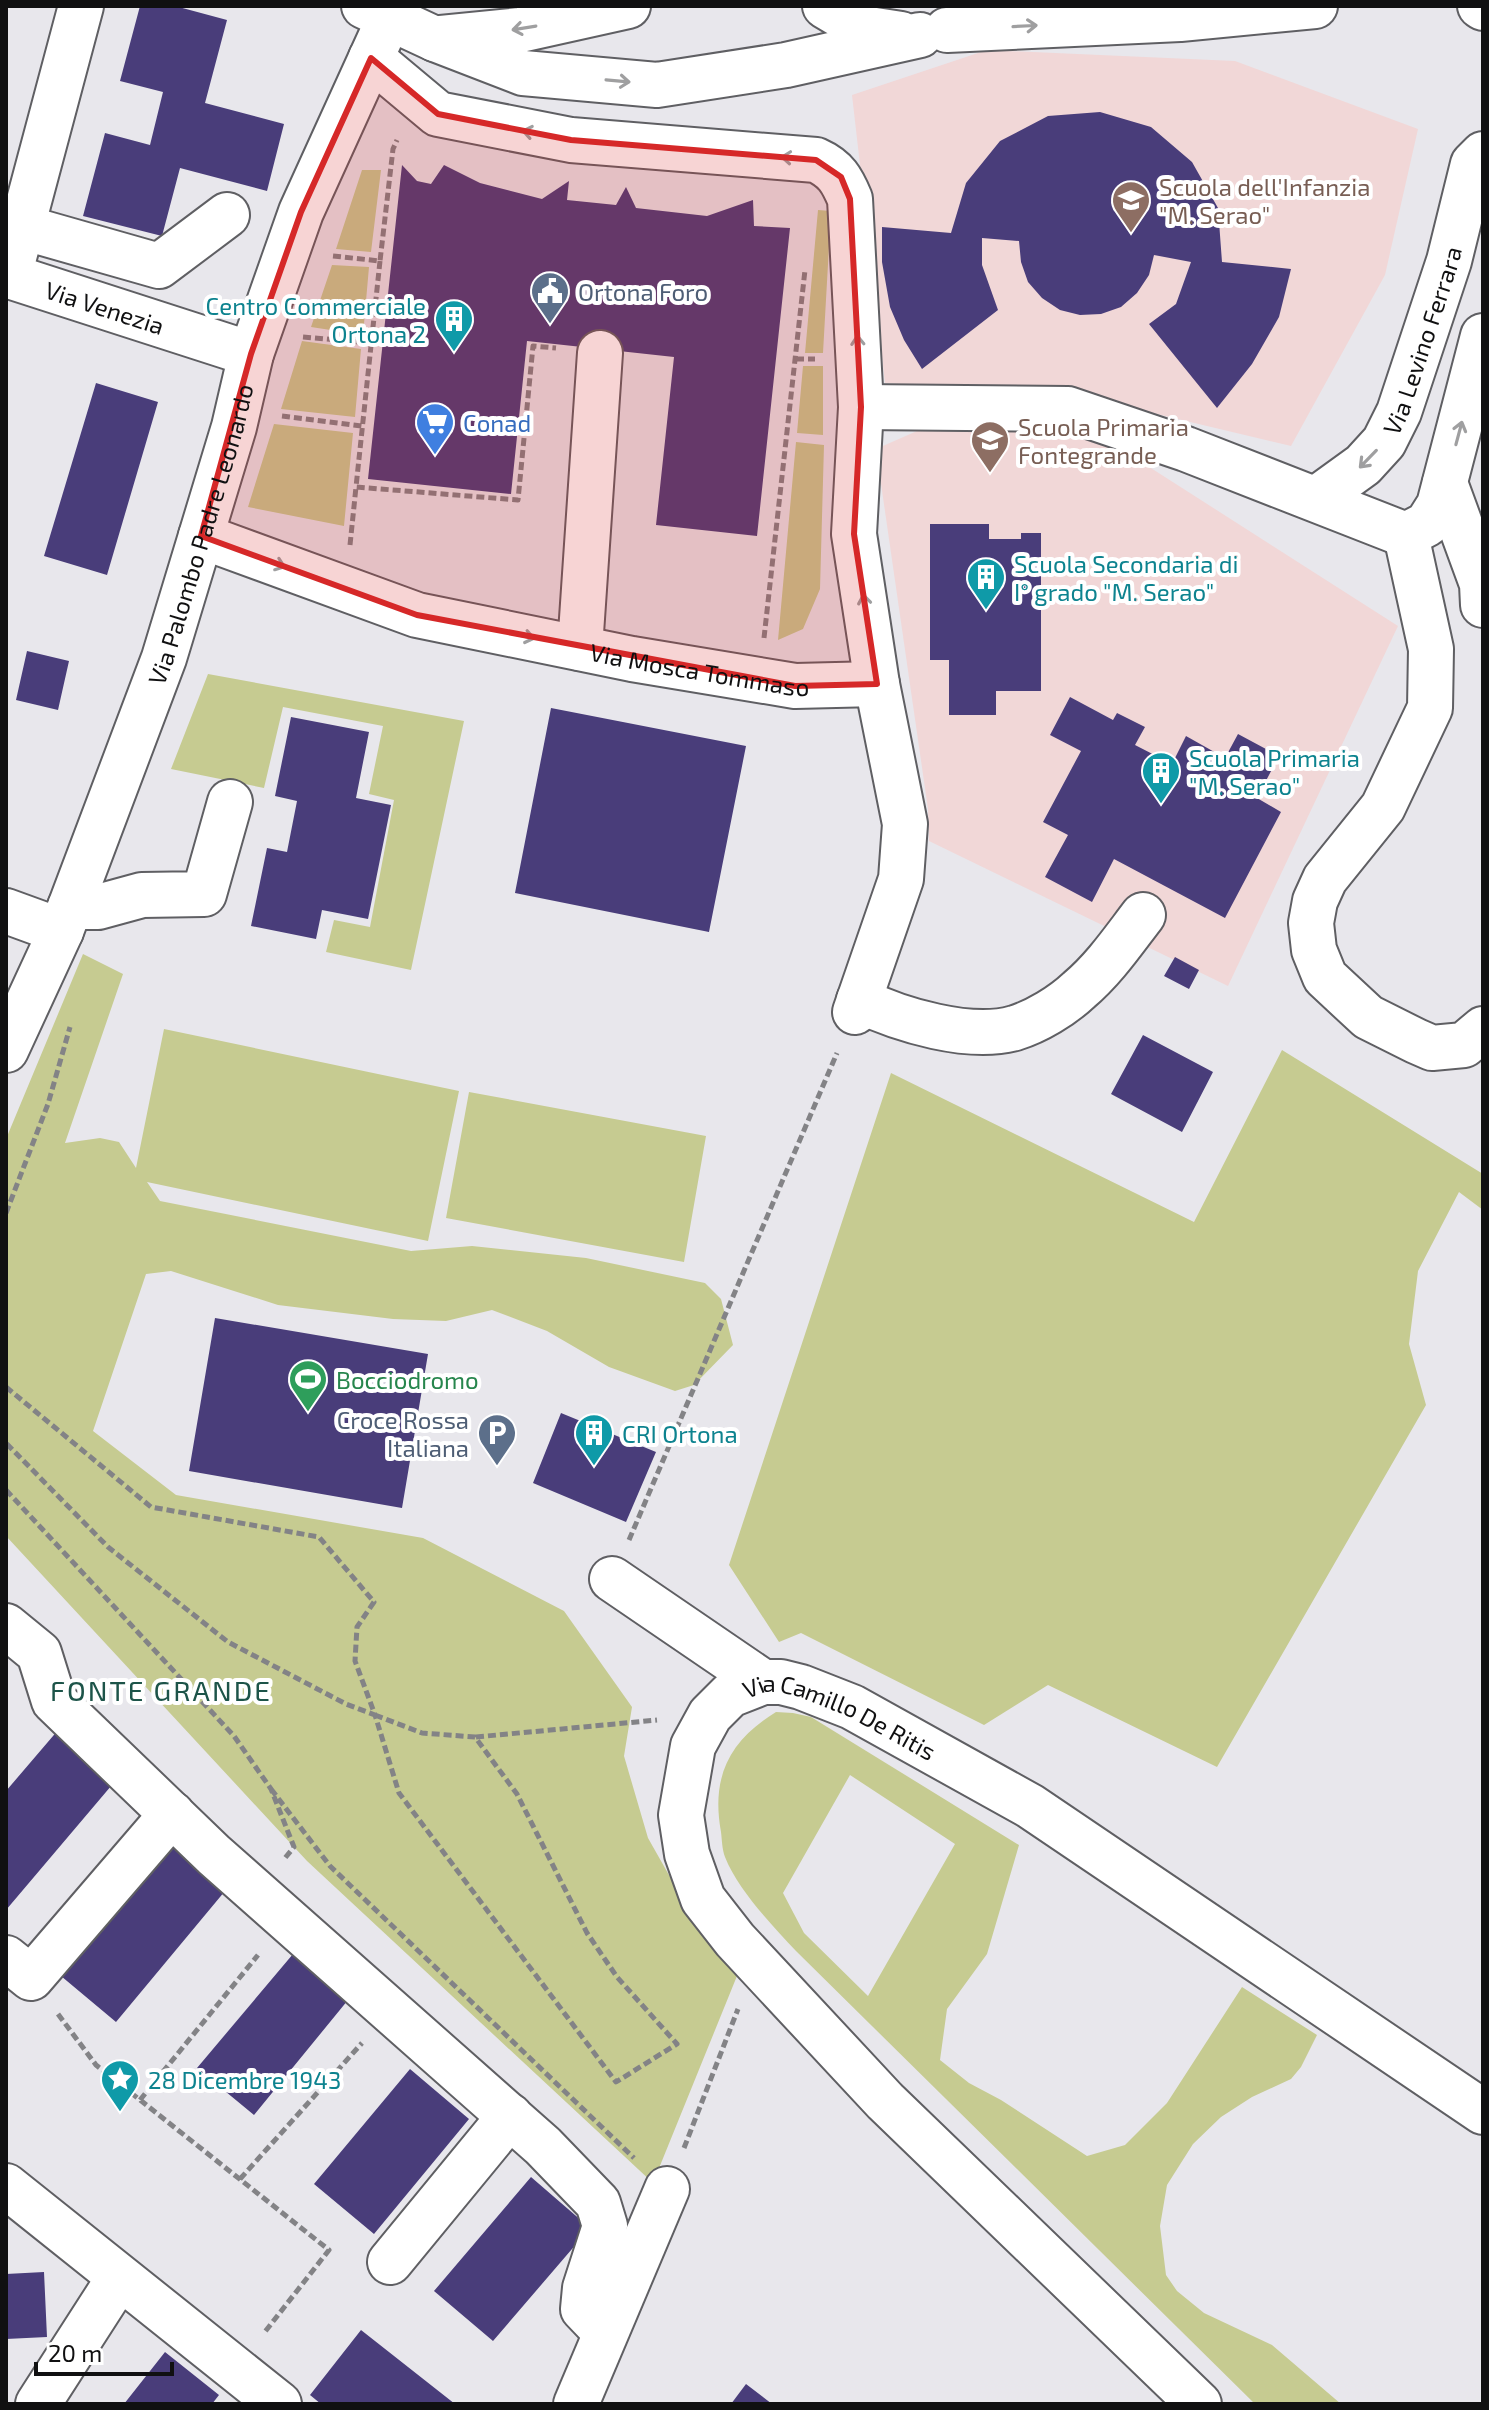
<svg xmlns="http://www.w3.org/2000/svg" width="1489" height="2410" font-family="'Exo 2',sans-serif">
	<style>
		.education { fill: #f1d7d7 }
		.green { fill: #c6cb91; fill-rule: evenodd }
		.building { fill: #493d7a }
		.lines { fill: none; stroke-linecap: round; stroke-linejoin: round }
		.minor-casing { stroke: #5f5f63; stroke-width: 48 }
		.major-casing { stroke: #5f5f63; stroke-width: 48 }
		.path { stroke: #838386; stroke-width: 5; stroke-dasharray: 8 4; stroke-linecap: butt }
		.minor { stroke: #fff; stroke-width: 44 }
		.major { stroke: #fff; stroke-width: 44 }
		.oneway { stroke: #9f9fa0 }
		.marked { fill: #d62828; fill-opacity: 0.2; stroke: #d62828; stroke-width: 6; stroke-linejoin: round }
		.labels { text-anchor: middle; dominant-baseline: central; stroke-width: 8; stroke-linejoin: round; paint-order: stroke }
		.education-label { font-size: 24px; fill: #785e54; stroke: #fff; text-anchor: start }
		.service-label { font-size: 24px; fill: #4e5e75; stroke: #fff; text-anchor: start }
		.culture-label { font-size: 24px; fill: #0d838f; stroke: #fff; text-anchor: start }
		.street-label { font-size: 24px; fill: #101011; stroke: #fff }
		.shop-label { font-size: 24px; fill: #366cbe; stroke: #fff; text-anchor: start }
		.leisure-label { font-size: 24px; fill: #27864d; stroke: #fff; text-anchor: start }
		.quarter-label { font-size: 28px; letter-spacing: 2px; fill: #1d5449; stroke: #fff }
	</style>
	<rect width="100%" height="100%" fill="#e8e7ec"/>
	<!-- education -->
	<path class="education" d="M987 50 1235 61 1418 129 1385 275 1291 446 1098 400 885 383 852 95Z
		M949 417 1079 432 1118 447 1398 626 1228 986 929 841 928 809 876 449Z"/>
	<!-- green -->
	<path class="green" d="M362 170H381L371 252 336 249Z
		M818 210 831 211 823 353H805Z
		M332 265 369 267 363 335 311 327Z
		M302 341 361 349 355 417 281 409Z
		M803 366H823V435L797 433Z
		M274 424 353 433 344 526 248 507Z
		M796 442 824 445 820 589 803 629 778 640Z
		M208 674 464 721 411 970 326 952 334 920 370 927 394 800 369 794 383 726 283 707 264 788 171 769Z
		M83 954 123 974 65 1143 100 1138 119 1142 136 1168 164 1029 459 1091 428 1241 147 1182 160 1201 411 1251 472 1246 586 1258 705 1283 721 1299 733 1345 694 1385 675 1391 609 1367 547 1331 492 1310 446 1321 393 1319 278 1305 171 1271 146 1274 93 1431 176 1495 423 1538 564 1611 632 1707 624 1756 648 1838 695 1921 739 1971 653 2183 307 1861 6 1536V1139Z
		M1282 1050 1483 1174V1210L1459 1192 1418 1271 1409 1344 1426 1405 1217 1767 1048 1685 984 1725 801 1633 779 1642 729 1565 891 1073 1194 1222Z
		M469 1092 706 1136 684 1262 446 1218Z
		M776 1712 793 1713 811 1717 1019 1845 987 1954 947 2009 940 2060 969 2083 1001 2100 1087 2156 1125 2145 1167 2103 1242 1987 1317 2035 1301 2067 1291 2079 1252 2097 1221 2117 1193 2144 1167 2185 1160 2226 1166 2275 1177 2291 1204 2313 1272 2345 1341 2404H1255L796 1951C772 1925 738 1890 725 1857 722 1849 722 1840 721 1832 711 1777 729 1741 776 1712ZM850 1775 955 1844 868 1996 804 1933 783 1893Z"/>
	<!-- building -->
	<path class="building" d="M140 6H175L227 20 205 103 284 124 267 191 180 168 162 236 83 216 105 133 150 145 163 92 120 81Z
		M1100 112 1151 127 1192 162 1218 208 1222 262 1291 269 1279 317 1252 364 1217 408 1149 324 1176 304 1191 262 1154 255 1149 275 1137 293 1121 307 1101 314 1080 315 1060 310 1042 298 1028 282 1021 262 1019 241 982 238V265L998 310 922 369 904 340 890 307 882 262V227L951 233 966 183 1000 141 1048 116Z
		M402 165 417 181 431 184 444 165 480 183 542 199 569 181 567 200 616 205 626 187 636 208 707 216 753 200 754 226 790 228 757 536 656 525 674 357 527 341 511 494 368 479Z
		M96 383 158 402 107 575 44 556Z
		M930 524H989V539H1021V533H1041V691H996V715H949V660H930Z
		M27 651 69 661 58 710 16 700Z
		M1070 697 1113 720 1117 713 1145 727 1135 745 1172 764 1186 736 1225 758 1238 734 1279 756 1257 798 1281 812 1225 918 1114 859 1092 902 1045 877 1068 835 1043 822 1081 751 1050 735Z
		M551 708 746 746 709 932 515 893Z
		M291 717 369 732 356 798 391 805 368 919 322 910 316 939 251 926 267 848 287 852 297 801 275 796Z
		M1175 957 1199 970 1189 989 1164 976Z
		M1143 1035 1213 1072 1182 1132 1111 1094Z
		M215 1318 428 1354 402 1508 189 1471Z
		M561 1413 656 1452 626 1522 533 1483Z
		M59 1729 117 1779 6 1910V1791Z
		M176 1839 230 1885 116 2022 61 1976Z
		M293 1954 348 2000 254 2115 197 2068Z
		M410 2069 469 2119 374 2234 314 2184Z
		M531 2177 590 2228 493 2341 434 2291Z
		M44 2272 47 2337 6 2339V2274Z
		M361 2330 455 2404H321L310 2395Z
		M165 2352 219 2395 212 2404H124Z
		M746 2384 772 2404H731Z"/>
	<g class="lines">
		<!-- minor casing -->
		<g class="minor-casing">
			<g id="minor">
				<path d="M825 6 862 28 901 34"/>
				<path d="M1480 6 1483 8"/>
				<path d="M947 30 1180 19 1315 6"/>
				<path d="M441 38 520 30 628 6"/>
				<path d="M435 39 523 73 657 85 786 65 920 35"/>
				<path d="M371 58 438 114 571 140 816 160C836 169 842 180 850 199L861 407 854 534 877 684 905 824 901 879 855 1012"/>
				<path d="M22 227 159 266 227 215"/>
				<path id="s1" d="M6 275 251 354"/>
				<path d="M9 276 81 6"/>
				<path d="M861 407 1068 409 1186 449 1406 535 1427 524 1439 505 1483 336"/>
				<path d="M1445 483 1482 584 1483 605"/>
				<path id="s2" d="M1316 499 1363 465 1384 442 1399 412 1449 261 1473 164 1483 154"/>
				<path d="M1406 535 1431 649 1430 708 1383 807 1325 879 1315 901 1311 923 1314 950 1325 977 1368 1017 1416 1041 1432 1048 1464 1045 1483 1029"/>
				<path id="s3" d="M201 536 417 615 632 659 795 686 877 684"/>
				<path d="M580 648 600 353"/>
				<path d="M70 907H98L142 895 204 894 230 802"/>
				<path d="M6 911 61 931"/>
				<path d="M859 1000C900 1020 970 1041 1015 1028 1037 1021 1062 1006 1079 990 1104 969 1123 941 1143 915"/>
				<path id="s4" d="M6 1050 61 931 164 658 234 427 251 354 301 212 382 34"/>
				<path d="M612 1579 763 1682"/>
				<path d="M6 1626 39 1653 54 1701 214 1855 543 2146 598 2203 605 2226 585 2288 583 2309 605 2332"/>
				<path d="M6 1958 31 1978 172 1814"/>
				<path d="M6 2186 279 2404"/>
				<path d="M390 2262 510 2116"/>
				<path d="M38 2404 119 2278"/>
				<path d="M576 2404 667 2189"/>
				<path id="s5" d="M1199 2404 885 2101 735 1940 703 1899 687 1854 681 1815 693 1746 710 1715 730 1695 763 1682H781L801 1687 852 1707 1030 1806 1483 2112"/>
			</g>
		</g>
		<!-- major casing -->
		<g class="major-casing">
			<path id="major" d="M364 6 435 39"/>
		</g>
		<!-- path -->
		<path class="path" d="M333 256 380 261 393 149 397 140
			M380 261 356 487 518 500 533 346 556 348
			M303 337 371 343
			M796 359H815
			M282 416 362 426
			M350 545 356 487
			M764 638 805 270
			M6 1213 48 1104 70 1027
			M6 1387 151 1507 319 1537 374 1602 357 1627 355 1661 375 1715 346 1704 228 1642 108 1547 6 1443
			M6 1490 234 1736 271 1789 294 1847 285 1858
			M629 1540 837 1053
			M375 1715 422 1733 475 1737 517 1794 587 1933 617 1977 677 2044 616 2082 399 1793Z
			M476 1737 657 1720
			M271 1789 330 1866 634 2158
			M58 2014 96 2065 329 2250 264 2333
			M140 2100 258 1955
			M684 2148 738 2009
			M240 2179 362 2043"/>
		<!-- minor -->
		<use href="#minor" class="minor"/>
		<!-- major -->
		<use href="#major" class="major"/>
	</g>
	<!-- one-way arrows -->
	<defs><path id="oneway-shaft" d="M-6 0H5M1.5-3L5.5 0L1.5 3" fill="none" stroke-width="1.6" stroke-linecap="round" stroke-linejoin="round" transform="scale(2)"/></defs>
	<g class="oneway">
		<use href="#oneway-shaft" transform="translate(1025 26) rotate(-3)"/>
		<use href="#oneway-shaft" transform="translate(524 28) rotate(171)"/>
		<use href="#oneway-shaft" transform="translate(618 81) rotate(5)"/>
		<use href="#oneway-shaft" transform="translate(534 133) rotate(-169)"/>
		<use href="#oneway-shaft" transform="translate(793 158) rotate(-175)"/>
		<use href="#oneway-shaft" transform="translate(858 347) rotate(-93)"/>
		<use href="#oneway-shaft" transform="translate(1459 433) rotate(-75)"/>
		<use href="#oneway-shaft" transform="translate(1368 459) rotate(134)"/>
		<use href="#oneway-shaft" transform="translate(274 563) rotate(20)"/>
		<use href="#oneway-shaft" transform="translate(865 606) rotate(-98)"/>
		<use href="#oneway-shaft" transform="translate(523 636) rotate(12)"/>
	</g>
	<!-- marked area -->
	<path class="marked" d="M371 58 438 114 571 140 816 160 841 177 850 199 861 407 854 534 877 684 795 686 417 615 201 536 251 354 301 212Z"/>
	<!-- icons -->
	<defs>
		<g id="school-pin" transform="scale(2)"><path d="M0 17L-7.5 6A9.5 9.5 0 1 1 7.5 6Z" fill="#8d6e63" stroke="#fff"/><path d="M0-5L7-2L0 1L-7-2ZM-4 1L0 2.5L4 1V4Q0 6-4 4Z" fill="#fff"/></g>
		<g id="civic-pin" transform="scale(2)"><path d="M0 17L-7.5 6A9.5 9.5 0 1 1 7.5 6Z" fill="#5c6f8a" stroke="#fff"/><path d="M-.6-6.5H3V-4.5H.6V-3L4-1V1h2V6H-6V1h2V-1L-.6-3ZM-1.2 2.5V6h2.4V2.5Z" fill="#fff"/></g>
		<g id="building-pin" transform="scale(2)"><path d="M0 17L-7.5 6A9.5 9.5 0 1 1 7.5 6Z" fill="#0f9aa8" stroke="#fff"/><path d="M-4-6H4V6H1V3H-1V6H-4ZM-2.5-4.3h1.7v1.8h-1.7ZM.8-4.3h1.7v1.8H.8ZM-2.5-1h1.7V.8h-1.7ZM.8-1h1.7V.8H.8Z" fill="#fff"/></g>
		<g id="supermarket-pin" transform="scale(2)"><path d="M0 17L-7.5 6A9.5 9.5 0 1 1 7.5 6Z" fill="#3f7fe0" stroke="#fff"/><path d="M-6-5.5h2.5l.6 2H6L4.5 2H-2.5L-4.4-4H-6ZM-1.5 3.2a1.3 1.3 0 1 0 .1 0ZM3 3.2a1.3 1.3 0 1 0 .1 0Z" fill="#fff"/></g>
		<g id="stadium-pin" transform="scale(2)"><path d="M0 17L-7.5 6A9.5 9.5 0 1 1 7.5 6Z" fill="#2e9e5b" stroke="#fff"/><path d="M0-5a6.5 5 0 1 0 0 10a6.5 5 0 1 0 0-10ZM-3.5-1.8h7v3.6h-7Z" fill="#fff"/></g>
		<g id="parking-pin" transform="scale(2)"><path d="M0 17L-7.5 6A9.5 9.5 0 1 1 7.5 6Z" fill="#5c6f8a" stroke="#fff"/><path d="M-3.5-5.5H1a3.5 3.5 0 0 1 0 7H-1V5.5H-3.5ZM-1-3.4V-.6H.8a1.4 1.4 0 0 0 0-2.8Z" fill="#fff"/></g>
		<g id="sight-pin" transform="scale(2)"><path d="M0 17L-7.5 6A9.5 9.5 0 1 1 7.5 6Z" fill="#0f9aa8" stroke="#fff"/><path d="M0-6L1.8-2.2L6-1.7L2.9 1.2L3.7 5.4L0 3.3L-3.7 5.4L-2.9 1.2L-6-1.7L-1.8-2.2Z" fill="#fff"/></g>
	</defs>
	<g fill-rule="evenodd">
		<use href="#school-pin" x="1131" y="200"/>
		<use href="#civic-pin" x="550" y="291"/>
		<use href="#building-pin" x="454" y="319"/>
		<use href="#supermarket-pin" x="435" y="422"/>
		<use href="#school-pin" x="990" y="440"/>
		<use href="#building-pin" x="986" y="577"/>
		<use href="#building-pin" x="1161" y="771"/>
		<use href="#stadium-pin" x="308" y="1379"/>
		<use href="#parking-pin" x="497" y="1433"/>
		<use href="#building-pin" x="594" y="1433"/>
		<use href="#sight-pin" x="120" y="2079"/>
	</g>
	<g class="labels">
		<!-- education labels -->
		<g class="education-label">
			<text x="1159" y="186">Scuola dell'Infanzia<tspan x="1159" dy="28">"M. Serao"</tspan></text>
			<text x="1018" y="426">Scuola Primaria<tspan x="1018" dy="28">Fontegrande</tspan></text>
		</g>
		<!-- service labels -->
		<g class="service-label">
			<text x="578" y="291">Ortona Foro</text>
			<text x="469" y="1419" text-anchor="end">Croce Rossa<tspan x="469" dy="28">Italiana</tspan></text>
		</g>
		<!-- culture labels -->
		<g class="culture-label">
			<text x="426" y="305" text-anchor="end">Centro Commerciale<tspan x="426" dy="28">Ortona 2</tspan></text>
			<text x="1014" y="563">Scuola Secondaria di<tspan x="1014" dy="28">I° grado "M. Serao"</tspan></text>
			<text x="1189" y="757">Scuola Primaria<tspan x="1189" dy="28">"M. Serao"</tspan></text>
			<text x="622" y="1433">CRI Ortona</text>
			<text x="148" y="2079">28 Dicembre 1943</text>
		</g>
		<!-- street labels -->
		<g class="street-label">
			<text stroke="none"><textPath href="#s1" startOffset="104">Via Venezia</textPath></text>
			<text stroke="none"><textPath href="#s2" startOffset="198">Via Levino Ferrara</textPath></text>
			<text stroke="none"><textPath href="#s4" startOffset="552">Via Palombo Padre Leonardo</textPath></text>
			<text stroke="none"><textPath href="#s3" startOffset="518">Via Mosca Tommaso</textPath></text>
			<text stroke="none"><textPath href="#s5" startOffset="1048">Via Camillo De Ritis</textPath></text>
		</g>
		<!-- shop labels -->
		<g class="shop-label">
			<text x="463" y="422">Conad</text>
		</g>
		<!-- leisure labels -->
		<g class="leisure-label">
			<text x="336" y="1379">Bocciodromo</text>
		</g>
		<!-- quarter labels -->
		<g class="quarter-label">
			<text x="161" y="1690">FONTE GRANDE</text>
		</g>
	</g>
	<!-- border -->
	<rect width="1489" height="2410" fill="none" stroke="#101011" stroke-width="16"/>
	<!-- scale -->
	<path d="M36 2362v12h136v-12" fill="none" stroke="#101011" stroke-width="4"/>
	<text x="48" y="2362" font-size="24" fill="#101011" stroke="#ffffff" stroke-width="6" paint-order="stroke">20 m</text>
</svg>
